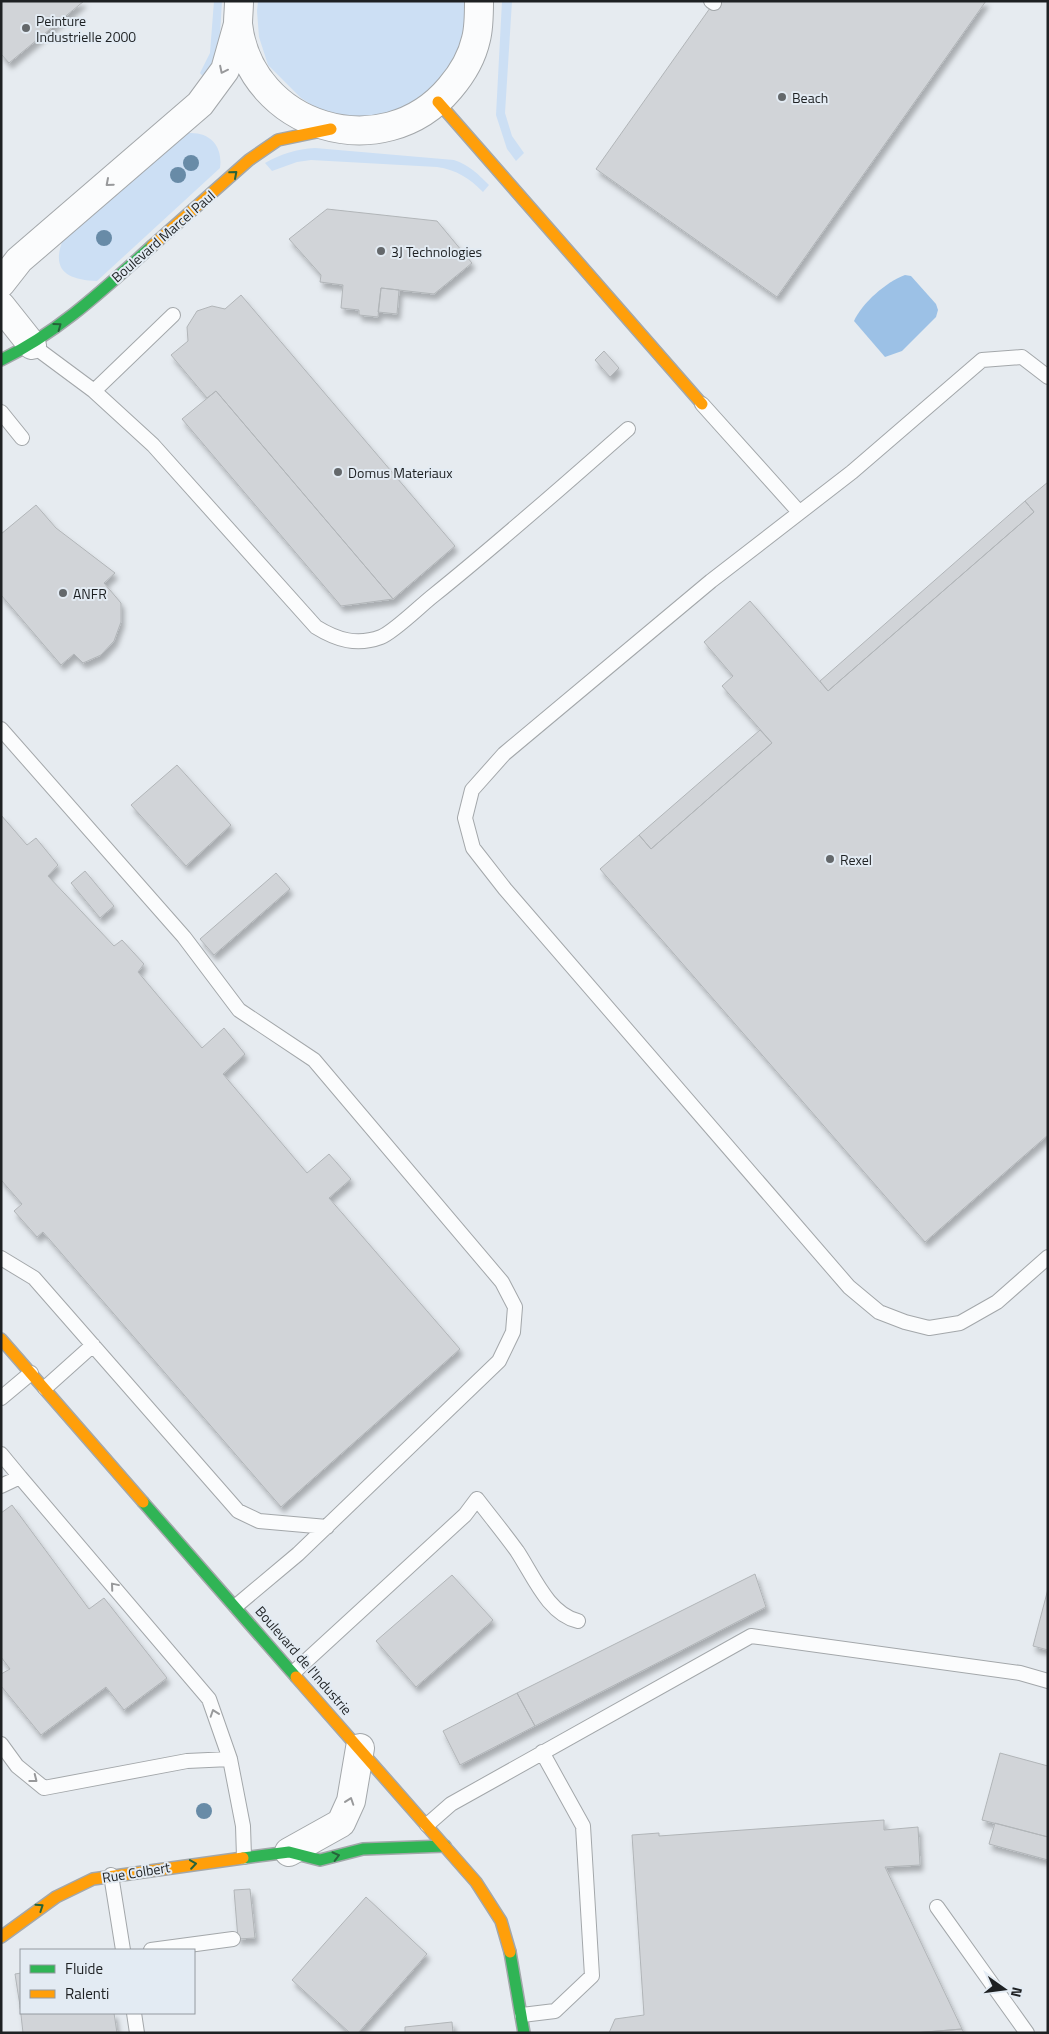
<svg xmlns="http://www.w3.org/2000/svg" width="1049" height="2034" font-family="'Titillium Web',sans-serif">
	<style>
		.green { fill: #ccdff4 }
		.water { fill: #9cc1e6 }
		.building { fill: #d1d4d8; stroke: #b1b5b8; filter: url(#shadow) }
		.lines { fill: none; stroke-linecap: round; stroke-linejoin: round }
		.lane-casing { stroke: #a3a7aa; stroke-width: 16 }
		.street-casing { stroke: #a3a7aa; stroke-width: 30 }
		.fast-casing { stroke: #a3a7aa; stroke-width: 14 }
		.slow-casing { stroke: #a3a7aa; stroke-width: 14 }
		.lane { stroke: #fbfcfd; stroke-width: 14 }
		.street { stroke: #fbfcfd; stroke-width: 28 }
		.fast { stroke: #30b455; stroke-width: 11 }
		.slow { stroke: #ff9f0a; stroke-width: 11 }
		.tree { fill: #688ba7 }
		.oneway { stroke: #98999b }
		.oneway2 { stroke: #26633a }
		.poi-dot { fill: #64686b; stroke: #e3ebf3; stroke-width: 2 }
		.labels { text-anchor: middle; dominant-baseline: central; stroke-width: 4; stroke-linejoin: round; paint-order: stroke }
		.poi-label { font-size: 14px; fill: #1e2123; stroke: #e3ebf3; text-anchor: start }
		.street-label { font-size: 14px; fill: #1e2123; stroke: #e3ebf3 }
	</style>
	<defs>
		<filter id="shadow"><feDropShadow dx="3" dy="5.5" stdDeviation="2.5" flood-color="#0004"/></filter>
	</defs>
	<rect width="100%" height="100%" fill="#e6ebf0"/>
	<!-- green -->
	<path class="green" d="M214 1H222C220 33 221 51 206 80L200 73 210 53Z
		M258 1H467L468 23 461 51 446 79 403 111 350 119 323 112 301 98 268 65 259 37 257 11Z
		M502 1H512L505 113 512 136 524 153 516 161 507 149 496 115Z
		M189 133C211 132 223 147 220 168L97 281C66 280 50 270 64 237L182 136Z
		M315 148 454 160C469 165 478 174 489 185L483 192C469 178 457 170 437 167L311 160 297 162 272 171 265 163C281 154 297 149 315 148Z"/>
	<!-- water -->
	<path class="water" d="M905 275 911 276 936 304 938 310 936 317 902 351 885 357 854 321C862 303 886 282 905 275Z"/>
	<!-- building -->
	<path class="building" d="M1 1H84L9 63 1 54Z
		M715 1H986L777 297 596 169Z
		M327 209 437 221 472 263 434 294 381 288 378 317 359 315V310L341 308 343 285 320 282 321 275 289 239Z
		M381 288 399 290 397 314 378 312Z
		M241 295 455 546 393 599 216 391 207 398 171 355 188 341 187 327 197 311 212 306 225 309Z
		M604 351 619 368 610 377 595 360Z
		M216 391 393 599 341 606 182 419Z
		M1048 482V1135L925 1242 600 869 639 835 651 849 772 743 722 686 733 676 704 642 750 601 828 691 1034 512 1025 501Z
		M1025 501 1034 512 828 691 820 681Z
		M36 505 56 528 115 573 104 583 121 603V622L114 641 101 655 83 663 74 654 61 665 1 595V534Z
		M760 730 772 743 651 849 639 835Z
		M177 765 231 825 186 866 131 805Z
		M1 815 27 845 36 838 58 865 48 876 114 946 122 940 144 964 138 972 202 1048 224 1028 245 1054 223 1074 307 1173 329 1154 351 1179 329 1198 460 1349 281 1507 43 1232 37 1237 14 1211 22 1204 1 1180Z
		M85 871 114 906 100 918 71 883Z
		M276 873 290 889 214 955 200 939Z
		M12 1505 89 1609 104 1598 167 1678 124 1710 106 1687 41 1735 1 1686V1674L10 1669 1 1657V1513Z
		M755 1574 766 1607 535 1726 517 1693Z
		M452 1575 493 1620 416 1687 376 1641Z
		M1048 1589V1650L1033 1646Z
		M517 1693 535 1726 460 1765 443 1731Z
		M1000 1753 1048 1766V1837L982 1820Z
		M884 1820V1830L918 1827 920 1865 885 1867 962 2029 914 2033H609L615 2019 644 2015 632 1835 659 1833V1836Z
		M995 1823 1048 1837V1860L989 1844Z
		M250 1889 255 1938 238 1939 234 1890Z
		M366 1897 427 1954 358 2033H350L292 1980Z
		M21 1973V2006H20L15 1974Z
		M20 2006 21 2013H114L117 2033H23Z
		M452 2022 453 2033H405V2027Z
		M962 2029 964 2033H914Z"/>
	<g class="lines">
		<!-- lane casing -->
		<g class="lane-casing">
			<path id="lane" d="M711 1 714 3
				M32 345 94 391 153 445 316 627C337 640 357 646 381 637 394 632 421 605 434 595 500 542 564 485 628 429
				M1048 377 1022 357 982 360 852 472 711 581 504 754 472 790 465 818 473 848 505 889 849 1287 879 1312 905 1322 929 1328 960 1323 997 1302 1048 1257
				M94 391 173 315
				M702 404 799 512
				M1 412 22 438
				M1 729 184 937 239 1010 314 1060 502 1282 515 1307 513 1332 499 1361 298 1554 236 1606
				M1 1258 34 1278 238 1511 259 1521 327 1527
				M45 1388 93 1345
				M1 1398 31 1373
				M1 1454 20 1477
				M1 1486 20 1477 209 1699 230 1759 243 1826 244 1857
				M294 1672 465 1515 477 1499C490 1516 504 1533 517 1551 533 1575 548 1614 578 1621
				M1 1744 17 1766 44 1788 187 1761 230 1759
				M427 1825 451 1804 751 1636 1020 1673 1048 1681
				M111 1875 123 1950
				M937 1907 1027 2033
				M151 1950 233 1939
				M134 2013 137 2033
				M522 2015 555 2011 592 1976 583 1826 542 1752"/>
		</g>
		<!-- street casing -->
		<g class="street-casing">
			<path id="street" d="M239 1C239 9 238 17 238 24 250 128 383 168 450 88 462 74 472 57 476 39 479 28 479 13 479 1
				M1 283 19 260 200 104 225 70 238 24
				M1 306 32 345
				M289 1852 341 1823 351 1801 360 1748"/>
		</g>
		<!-- fast casing -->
		<g class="fast-casing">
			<path id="fast" d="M1 360C59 332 104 289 152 246
				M143 1502 296 1677
				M243 1858 289 1852 320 1860 363 1849 445 1846
				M510 1952 524 2033"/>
		</g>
		<!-- slow casing -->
		<g class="slow-casing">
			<path id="slow" d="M438 102 702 404
				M152 246 249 160 278 140 331 129
				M1 1339 143 1502
				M296 1677 476 1882 501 1921 510 1952
				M1 1937 56 1897 93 1879 243 1858"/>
		</g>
		<!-- lane -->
		<use href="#lane" class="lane"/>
		<!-- street -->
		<use href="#street" class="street"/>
		<!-- fast -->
		<use href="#fast" class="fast"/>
		<!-- slow -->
		<use href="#slow" class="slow"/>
	</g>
	<!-- trees -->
	<g class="tree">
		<circle cx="191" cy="163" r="8"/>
		<circle cx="178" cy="175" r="8"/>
		<circle cx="104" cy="238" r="8"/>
		<circle cx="204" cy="1811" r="8"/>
	</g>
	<!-- one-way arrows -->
	<defs><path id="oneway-chevron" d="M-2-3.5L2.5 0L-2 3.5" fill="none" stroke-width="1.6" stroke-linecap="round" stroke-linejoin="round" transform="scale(1.25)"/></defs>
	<g class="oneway">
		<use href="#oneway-chevron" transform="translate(223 70) rotate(116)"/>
		<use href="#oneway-chevron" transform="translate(109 183) rotate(139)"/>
		<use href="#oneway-chevron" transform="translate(114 1586) rotate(-130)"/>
		<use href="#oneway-chevron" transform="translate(214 1713) rotate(-109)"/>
		<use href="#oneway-chevron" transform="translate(34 1779) rotate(38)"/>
		<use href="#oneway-chevron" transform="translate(350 1801) rotate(-71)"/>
	</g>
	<g class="oneway2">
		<use href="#oneway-chevron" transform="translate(234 174) rotate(-41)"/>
		<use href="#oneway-chevron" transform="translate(58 326) rotate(-36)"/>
		<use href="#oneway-chevron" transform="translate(336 1856) rotate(-14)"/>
		<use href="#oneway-chevron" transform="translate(193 1864) rotate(-8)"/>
		<use href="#oneway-chevron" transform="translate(40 1907) rotate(-34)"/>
	</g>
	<!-- markers -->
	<g class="poi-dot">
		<circle cx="26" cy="28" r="5"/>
		<circle cx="782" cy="97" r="5"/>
		<circle cx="381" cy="251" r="5"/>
		<circle cx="338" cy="472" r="5"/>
		<circle cx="63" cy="593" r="5"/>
		<circle cx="830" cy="859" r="5"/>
	</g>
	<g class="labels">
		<!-- poi labels -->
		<g class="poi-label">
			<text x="36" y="20">Peinture<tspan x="36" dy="16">Industrielle 2000</tspan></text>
			<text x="792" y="97">Beach</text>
			<text x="391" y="251">3J Technologies</text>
			<text x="348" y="472">Domus Materiaux</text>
			<text x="73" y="593">ANFR</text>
			<text x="840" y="859">Rexel</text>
		</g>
		<!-- street labels -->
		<g class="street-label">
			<text transform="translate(163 236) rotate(-41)">Boulevard Marcel Paul</text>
			<text transform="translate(304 1660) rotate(49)">Boulevard de l'Industrie</text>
			<text transform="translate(136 1872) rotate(-9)">Rue Colbert</text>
		</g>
	</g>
	<!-- border -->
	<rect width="1049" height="2034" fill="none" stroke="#1e2123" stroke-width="5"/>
	<!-- legend -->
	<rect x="20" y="1949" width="175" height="65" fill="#e3ebf3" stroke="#949aa0"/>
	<rect x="30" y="1965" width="25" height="8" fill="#30b455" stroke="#949aa0"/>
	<text x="65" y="1974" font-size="15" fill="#1e2123">Fluide</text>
	<rect x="30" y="1990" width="25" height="8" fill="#ff9f0a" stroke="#949aa0"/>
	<text x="65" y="1999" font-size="15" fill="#1e2123">Ralenti</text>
	<!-- north arrow -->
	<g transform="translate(1004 1989) rotate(104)" stroke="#e3ebf3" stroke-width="4" paint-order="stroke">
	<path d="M0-4L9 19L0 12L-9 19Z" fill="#1e2123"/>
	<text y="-8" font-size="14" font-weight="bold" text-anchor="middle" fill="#1e2123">N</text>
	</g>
</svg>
